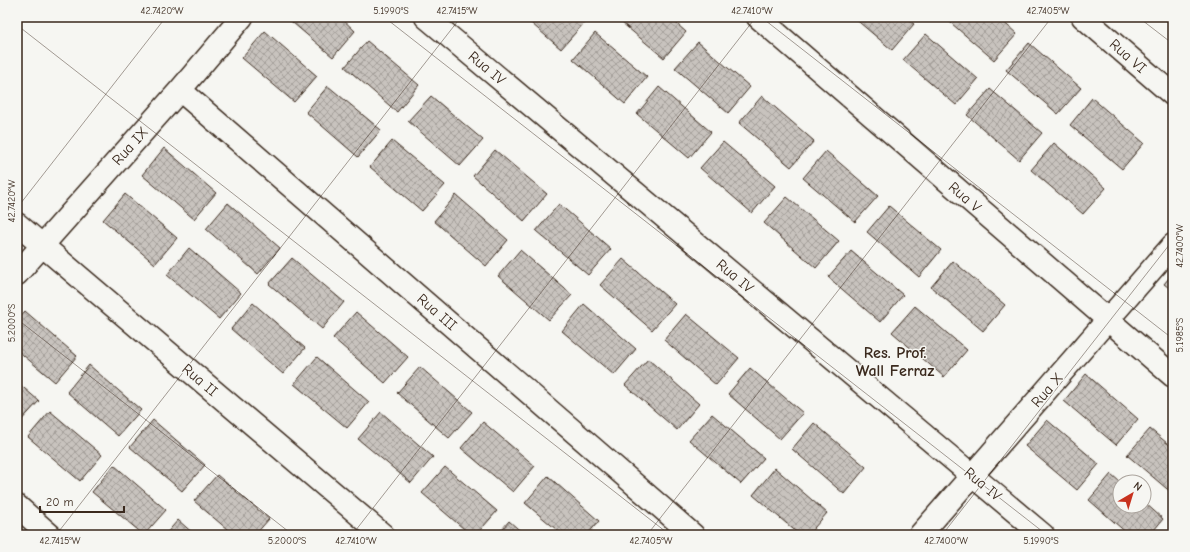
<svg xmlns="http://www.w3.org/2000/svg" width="1190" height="552" font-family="'Comic Neue',sans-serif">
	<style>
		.building { fill: url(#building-cross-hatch); stroke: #3b2a1e }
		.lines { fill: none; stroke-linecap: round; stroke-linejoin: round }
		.minor-casing { stroke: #3b2a1e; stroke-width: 25 }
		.minor { stroke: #f6f6f2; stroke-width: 22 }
		.ticks { fill: none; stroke: #3b2a1e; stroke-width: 1; stroke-opacity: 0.45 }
		.labels { text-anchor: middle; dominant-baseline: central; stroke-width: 3; stroke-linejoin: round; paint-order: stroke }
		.street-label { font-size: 15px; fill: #3b2a1e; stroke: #f6f6f2 }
		.neighbourhood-label { font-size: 16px; font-weight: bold; fill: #3b2a1e; stroke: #f6f6f2 }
		.neatline { fill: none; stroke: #3b2a1e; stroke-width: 1.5 }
		.ticks-label { font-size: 10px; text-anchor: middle; fill: #3b2a1e }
	</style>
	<defs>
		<pattern id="building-cross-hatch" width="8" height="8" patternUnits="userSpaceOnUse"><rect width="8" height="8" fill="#c8c3be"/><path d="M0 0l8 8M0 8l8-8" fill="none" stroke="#a49f9a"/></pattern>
	</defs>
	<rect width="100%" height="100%" fill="#f6f6f2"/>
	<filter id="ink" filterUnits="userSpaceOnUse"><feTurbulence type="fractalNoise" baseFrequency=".025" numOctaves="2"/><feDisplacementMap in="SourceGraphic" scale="8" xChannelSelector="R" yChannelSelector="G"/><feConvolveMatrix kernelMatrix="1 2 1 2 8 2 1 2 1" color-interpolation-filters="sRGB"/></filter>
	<g filter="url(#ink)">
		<!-- building -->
		<path class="building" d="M286 17H340L355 31 333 57Z
			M524 17H577L584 23 561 49Z
			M615 17H669L686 32 664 58Z
			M853 17H906L914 24 892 50Z
			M944 17H998L1017 34 994 60Z
			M265 31 317 76 294 102 242 58Z
			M595 33 647 77 625 104 573 59Z
			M926 34 978 79 956 105 903 60Z
			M367 41 419 85 397 112 345 67Z
			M698 42 750 87 728 113 675 68Z
			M1029 43 1081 88 1058 114 1006 70Z
			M328 86 381 130 358 157 306 112Z
			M659 87 711 132 689 158 637 114Z
			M990 89 1042 133 1019 160 967 115Z
			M431 96 483 140 460 166 408 121Z
			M762 96 814 141 791 167 739 123Z
			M1092 98 1144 143 1122 169 1070 125Z
			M392 141 445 185 422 211 370 167Z
			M723 142 775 186 752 213 700 168Z
			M1054 143 1106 188 1083 214 1031 170Z
			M164 148 216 193 194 219 142 175Z
			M495 150 547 194 524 221 473 176Z
			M826 151 878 196 855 222 803 178Z
			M125 194 177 238 155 264 103 220Z
			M456 195 508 240 486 266 434 221Z
			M787 197 839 241 816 268 764 223Z
			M228 203 280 248 258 274 206 229Z
			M559 204 611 249 588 275 536 231Z
			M889 206 941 250 919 277 867 232Z
			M189 248 241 293 219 319 167 275Z
			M520 250 572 295 549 320 498 276Z
			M851 251 903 295 880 322 828 277Z
			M292 258 344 302 322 329 269 284Z
			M623 259 675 304 652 330 600 285Z
			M953 261 1005 305 983 331 931 287Z
			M1173 273V291L1164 284Z
			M253 303 305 348 283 374 231 329Z
			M584 304 636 349 614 375 562 331Z
			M915 306 967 350 944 377 892 332Z
			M25 311 77 356 55 382 17 350V320Z
			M356 312 408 357 385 383 333 338Z
			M686 314 739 358 716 385 664 340Z
			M317 357 369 402 347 428 294 384Z
			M648 359 699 404 677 430 625 385Z
			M89 365 141 410 118 436 67 392Z
			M420 367 472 412 449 438 397 393Z
			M750 368 803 413 780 439 728 394Z
			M1086 374 1138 419 1116 445 1064 401Z
			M17 382 39 401 17 425Z
			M50 411 102 455 80 481 28 437Z
			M381 412 433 457 411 483 358 439Z
			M712 414 764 458 741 484 689 440Z
			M153 420 205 465 182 491 130 447Z
			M1047 420 1099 464 1077 490 1025 446Z
			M483 422 535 466 513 492 461 448Z
			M814 423 866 467 844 494 792 449Z
			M1150 429 1173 448V494L1127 455Z
			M114 465 166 510 144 535 92 492Z
			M445 467 497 511 476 535H471L422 493Z
			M775 468 827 513 808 535H800L753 495Z
			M1111 474 1120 482V506H1144V502L1163 519 1150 535H1129L1089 500Z
			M217 475 269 519 255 535H234L194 501Z
			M548 476 599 521 587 535H563L525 503Z
			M178 520 195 535H165Z
			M509 521 525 535H497Z"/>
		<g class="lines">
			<!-- minor casing -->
			<g class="minor-casing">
				<path id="minor" d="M426 17 1043 535
					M758 17 1173 376
					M1083 17 1173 95
					M180 90 693 535
					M17 224 383 535
					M17 274 180 90 242 17
					M17 506 50 535
					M920 535 1173 245"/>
			</g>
			<!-- minor -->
			<use href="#minor" class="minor"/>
		</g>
	</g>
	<!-- ticks -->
	<path class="ticks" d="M384 17 1047 535M761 17 1173 339M1138 17 1173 44M17 25 670 535M17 208 166 17M17 319 293 535M56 535 461 17M352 535 756 17M647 535 1052 17M942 535 1173 240"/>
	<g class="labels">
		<!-- street labels -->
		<g class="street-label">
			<text transform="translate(1128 56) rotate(41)">Rua VI</text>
			<text transform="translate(487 68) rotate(40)">Rua IV</text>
			<text transform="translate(130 146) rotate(-48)">Rua IX</text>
			<text transform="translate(965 197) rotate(41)">Rua V</text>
			<text transform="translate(735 276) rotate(40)">Rua IV</text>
			<text transform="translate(437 312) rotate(41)">Rua III</text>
			<text transform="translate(200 380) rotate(40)">Rua II</text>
			<text transform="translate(1047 390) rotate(-49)">Rua X</text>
			<text transform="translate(983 484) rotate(40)">Rua IV</text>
		</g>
		<!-- neighbourhood labels -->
		<g class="neighbourhood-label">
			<text x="895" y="353">Res. Prof.<tspan x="895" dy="18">Wall Ferraz</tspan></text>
		</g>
	</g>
	<!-- margin -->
	<rect width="1190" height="552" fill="none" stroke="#f6f6f2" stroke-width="44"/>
	<!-- north arrow -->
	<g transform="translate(1132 494) rotate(38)"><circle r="19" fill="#f6f6f2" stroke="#aba49d"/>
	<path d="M0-3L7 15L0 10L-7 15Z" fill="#c8321e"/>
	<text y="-6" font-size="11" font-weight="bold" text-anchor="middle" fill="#3b2a1e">N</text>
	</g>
	<!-- scale -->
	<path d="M40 506v6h84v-6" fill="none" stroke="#3b2a1e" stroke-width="2"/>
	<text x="46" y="506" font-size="12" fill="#3b2a1e" stroke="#f6f6f2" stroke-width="3" paint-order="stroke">20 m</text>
	<rect x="22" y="22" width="1146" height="508" class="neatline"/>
	<g class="ticks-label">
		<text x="162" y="14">42.7420°W</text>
		<text x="391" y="14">5.1990°S</text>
		<text x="457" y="14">42.7415°W</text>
		<text x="752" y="14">42.7410°W</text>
		<text x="1048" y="14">42.7405°W</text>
		<text transform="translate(11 201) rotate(-90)" y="4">42.7420°W</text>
		<text transform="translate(1179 246) rotate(-90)" y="4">42.7400°W</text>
		<text transform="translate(11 323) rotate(-90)" y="4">5.2000°S</text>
		<text transform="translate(1179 335) rotate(-90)" y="4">5.1985°S</text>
		<text x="60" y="544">42.7415°W</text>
		<text x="287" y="544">5.2000°S</text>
		<text x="356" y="544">42.7410°W</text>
		<text x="651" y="544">42.7405°W</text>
		<text x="946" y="544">42.7400°W</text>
		<text x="1041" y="544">5.1990°S</text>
	</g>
</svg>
